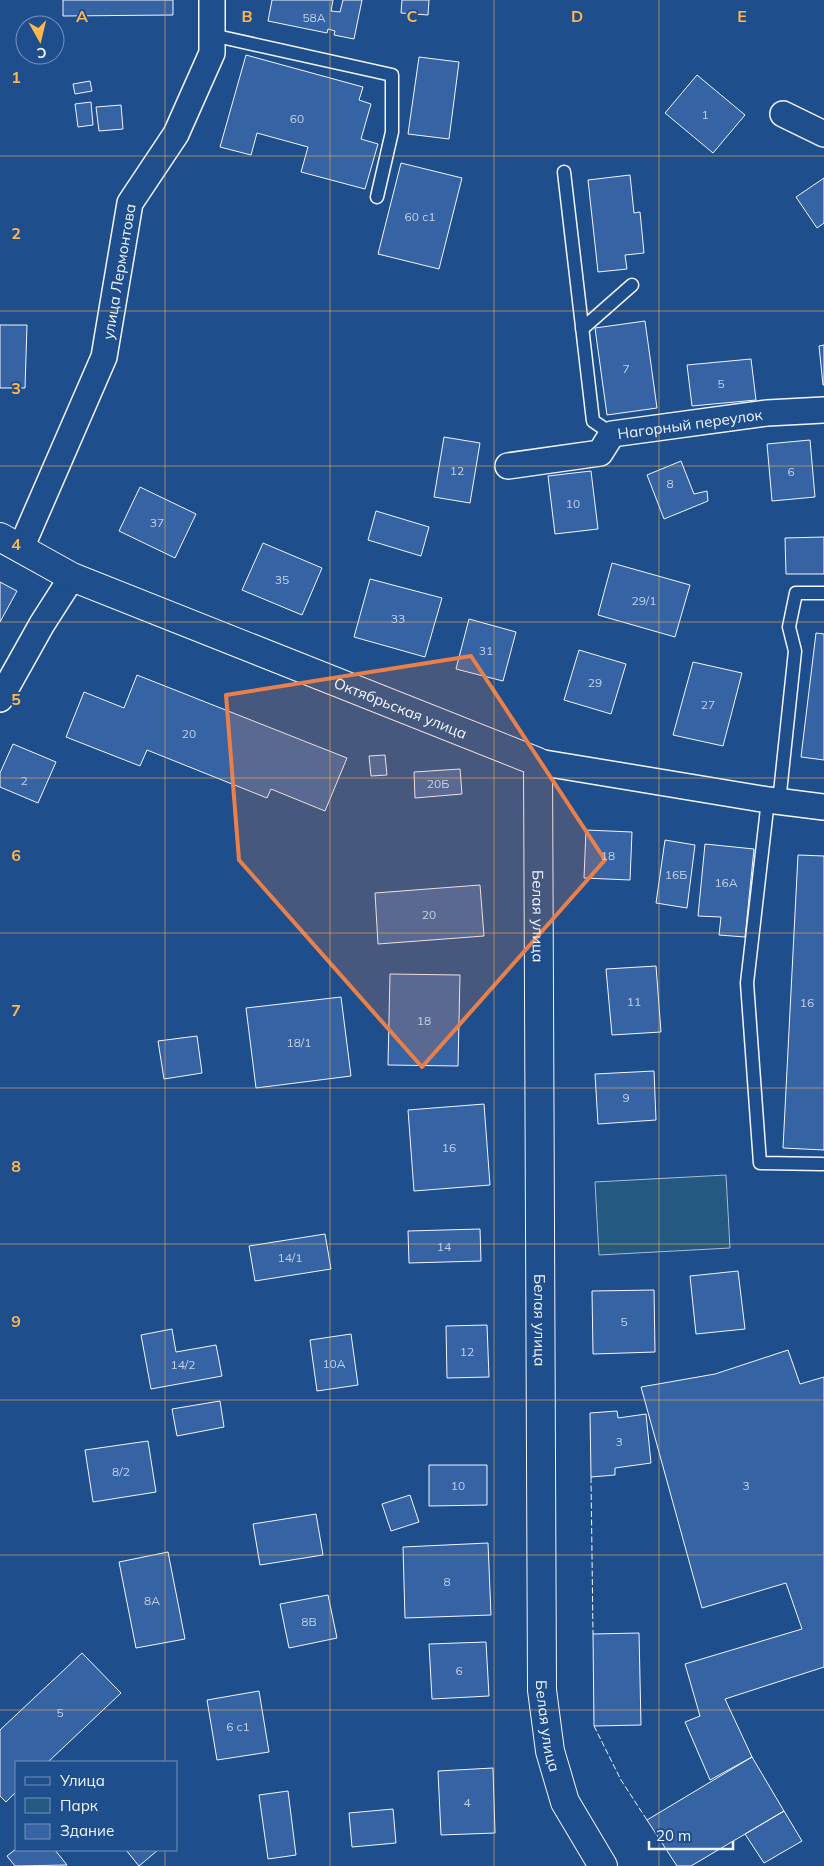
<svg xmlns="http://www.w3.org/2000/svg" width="824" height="1866" font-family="Mulish,sans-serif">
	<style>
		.green { fill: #245a82; stroke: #a8bbd7 }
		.building { fill: #3563a3; stroke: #f2f6ff }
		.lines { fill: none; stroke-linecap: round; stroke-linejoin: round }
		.lane-casing { stroke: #f2f6ff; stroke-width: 15 }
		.street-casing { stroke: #f2f6ff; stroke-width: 28 }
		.secondary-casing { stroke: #f2f6ff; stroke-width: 30 }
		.lane { stroke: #1f4e8c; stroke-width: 12 }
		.street { stroke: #1f4e8c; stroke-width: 25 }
		.secondary { stroke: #1f4e8c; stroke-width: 28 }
		.fence { stroke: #f2f6ff; stroke-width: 1; stroke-dasharray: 6 2.5; stroke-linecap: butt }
		.marked { fill: #ea8049; fill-opacity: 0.2; stroke: #ea8049; stroke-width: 4; stroke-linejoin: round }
		.grid { fill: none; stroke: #ffb74d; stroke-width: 1; stroke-opacity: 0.55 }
		.labels { text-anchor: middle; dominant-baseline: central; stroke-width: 4; stroke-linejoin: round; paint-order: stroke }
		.number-label { font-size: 12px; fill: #c3d1e8 }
		.street-label { font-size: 15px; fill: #f2f6ff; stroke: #1f4e8c }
		.grid-label { font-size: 16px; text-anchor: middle; font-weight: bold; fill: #ffb74d; stroke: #1f4e8c; stroke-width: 4; stroke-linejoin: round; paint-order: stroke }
	</style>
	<rect width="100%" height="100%" fill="#1f4e8c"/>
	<!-- green -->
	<path class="green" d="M726 1175 730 1248 599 1255 595 1182Z"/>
	<!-- building -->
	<path class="building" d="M63 0H173V15L63 16Z
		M272 0H333L331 11 340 12 343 0H362L354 39 334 35 335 31 328 29 327 33 268 21Z
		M402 0H429L428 15 401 13Z
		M246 55 363 87 359 100 371 104 361 139 378 144 365 189 301 172 308 147 257 133 251 155 220 147Z
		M419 57 459 62 449 139 408 134Z
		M697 75 745 115 713 153 665 113Z
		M90 81 92 91 75 94 73 84Z
		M91 102 93 125 78 127 75 104Z
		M121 105 123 129 99 131 96 107Z
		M401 163 462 178 439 269 378 254Z
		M630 175 634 213 640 212 644 253 625 255 627 269 598 272 588 180Z
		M824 178V223L817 228 796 197Z
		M645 321 657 408 607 415 595 328Z
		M0 325H27L25 388H0Z
		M824 345V385H823L819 346Z
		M751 359 756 400 692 406 687 365Z
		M444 437 480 443 470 503 434 497Z
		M810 440 815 497 772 501 767 444Z
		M681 461 694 494 707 491 708 501 664 519 647 475Z
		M591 471 598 529 555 534 548 476Z
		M140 487 196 514 175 558 119 531Z
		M376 511 429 527 421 556 368 540Z
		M824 537V574H786L785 538Z
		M263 543 322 568 302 615 242 590Z
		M612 563 690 585 675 637 598 615Z
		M370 579 442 598 425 657 354 637Z
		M0 582 17 591 0 622Z
		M469 619 516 632 503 681 456 669Z
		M816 633 824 634V760L801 757Z
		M579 650 626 664 611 714 564 700Z
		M693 662 742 673 723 746 673 735Z
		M137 675 347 758 325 811 271 789 267 798 147 750 140 766 66 737 84 692 124 708Z
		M13 744 56 762 38 803 0 787V773Z
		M385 755 387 775 371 776 369 756Z
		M460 769 462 794 415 798 414 772Z
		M586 830 632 832 630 880 584 878Z
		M665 840 695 845 687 908 656 903Z
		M705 844 754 849 745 937 719 935 721 917 698 916Z
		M798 855 824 856V1150L783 1148Z
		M480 885 484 936 378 944 375 893Z
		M656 966 661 1032 612 1035 606 969Z
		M390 974 460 975 458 1066 388 1065Z
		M341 997 351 1076 256 1088 246 1008Z
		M197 1036 202 1073 164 1079 158 1041Z
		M654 1071 656 1120 598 1124 595 1074Z
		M484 1104 490 1185 414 1191 408 1110Z
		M480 1229 481 1261 409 1263 408 1231Z
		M325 1234 331 1269 255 1281 249 1246Z
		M738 1271 745 1329 696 1334 690 1276Z
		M654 1290 655 1352 593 1354 592 1291Z
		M487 1325 489 1377 447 1378 446 1326Z
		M172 1329 176 1352 216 1345 222 1376 151 1389 141 1335Z
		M351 1334 358 1385 317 1391 310 1340Z
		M788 1350 800 1384 824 1377V1667L725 1699 752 1757 710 1780 685 1722 700 1716 685 1664 802 1629 786 1583 702 1608 641 1387 715 1374Z
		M220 1401 224 1427 177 1436 172 1409Z
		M617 1411 618 1418 646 1414 651 1463 615 1468V1475L591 1477 590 1413Z
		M148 1441 156 1492 93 1502 85 1450Z
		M429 1465H487V1505L429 1506Z
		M410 1495 419 1522 391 1531 382 1504Z
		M316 1514 323 1555 260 1565 253 1524Z
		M488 1543 491 1615 405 1618 403 1547Z
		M168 1552 185 1639 136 1648 119 1562Z
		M328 1595 337 1638 289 1648 280 1604Z
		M639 1633 641 1725 594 1726 593 1634Z
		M486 1642 489 1696 432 1699 429 1644Z
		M82 1653 121 1693 48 1762H16V1792L6 1802 0 1796V1730Z
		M259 1691 269 1752 217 1760 207 1700Z
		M752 1757 784 1811 691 1866H677L647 1820Z
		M493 1768 495 1833 441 1835 438 1771Z
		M288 1791 296 1855 268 1859 259 1795Z
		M393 1809 396 1843 352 1847 349 1813Z
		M784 1811 802 1841 764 1863 745 1834Z
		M16 1849 55 1850 67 1865 15 1866 7 1856Z
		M126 1850H158L139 1866Z"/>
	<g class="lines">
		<!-- lane casing -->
		<g class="lane-casing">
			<path id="lane" d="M212 35 392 75V132L377 197
				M564 172 593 421 612 434
				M582 329 632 285
				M768 800 747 983 760 1163 822 1164
				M779 802 795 651 789 627 796 593H824"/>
		</g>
		<!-- street casing -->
		<g class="street-casing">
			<g id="street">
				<path d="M783 114 824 134"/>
				<path id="s1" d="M508 466 600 453 612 434 767 413 824 410"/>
				<path id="s2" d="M21 548 104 357 130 203 176 134 212 53V0"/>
				<path d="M0 699 42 624 72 577"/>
				<path d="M538 762 768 800 824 807"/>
			</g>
		</g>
		<!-- secondary casing -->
		<g class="secondary-casing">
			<g id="secondary">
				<path id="s3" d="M0 537 72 577 538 762 542 1690 550 1751 565 1802 603 1866"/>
			</g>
		</g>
		<!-- lane -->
		<use href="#lane" class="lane"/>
		<!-- street -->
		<use href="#street" class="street"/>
		<!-- secondary -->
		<use href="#secondary" class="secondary"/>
		<!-- fence -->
		<path class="fence" d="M591 1477 593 1634
			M594 1726 621 1780 647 1820"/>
	</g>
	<!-- marked area -->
	<path class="marked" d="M471 656 605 860 422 1067 239 860 226 695Z"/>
	<!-- grid -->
	<path class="grid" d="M165 0V1762M330 0V1866M494 0V1866M659 0V1866M0 156H824M0 311H824M0 466H824M0 622H824M0 778H824M0 933H824M0 1088H824M0 1244H824M0 1400H824M0 1555H824M0 1710H824M165 1850V1866"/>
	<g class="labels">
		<!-- number labels -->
		<g class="number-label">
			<text x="314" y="17">58А</text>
			<text x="705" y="114">1</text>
			<text x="297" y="118">60</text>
			<text x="420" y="216">60 с1</text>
			<text x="626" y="368">7</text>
			<text x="721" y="383">5</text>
			<text x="457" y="470">12</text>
			<text x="791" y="471">6</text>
			<text x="670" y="483">8</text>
			<text x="573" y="503">10</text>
			<text x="157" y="522">37</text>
			<text x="282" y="579">35</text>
			<text x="644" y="600">29/1</text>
			<text x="398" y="618">33</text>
			<text x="486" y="650">31</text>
			<text x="595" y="682">29</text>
			<text x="708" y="704">27</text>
			<text x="189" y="733">20</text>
			<text x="24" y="780">2</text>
			<text x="438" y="783">20Б</text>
			<text x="608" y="855">18</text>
			<text x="676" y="874">16Б</text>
			<text x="726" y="882">16А</text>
			<text x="429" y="914">20</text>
			<text x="634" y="1001">11</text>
			<text x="807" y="1002">16</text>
			<text x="424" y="1020">18</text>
			<text x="299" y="1042">18/1</text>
			<text x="626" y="1097">9</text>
			<text x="449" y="1147">16</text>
			<text x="444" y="1246">14</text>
			<text x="290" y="1257">14/1</text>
			<text x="624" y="1321">5</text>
			<text x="467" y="1351">12</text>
			<text x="334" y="1363">10А</text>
			<text x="183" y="1364">14/2</text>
			<text x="619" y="1441">3</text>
			<text x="121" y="1471">8/2</text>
			<text x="458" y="1485">10</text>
			<text x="746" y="1485">3</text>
			<text x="447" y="1581">8</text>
			<text x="152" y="1600">8А</text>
			<text x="309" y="1621">8В</text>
			<text x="459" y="1670">6</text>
			<text x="60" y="1712">5</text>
			<text x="238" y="1726">6 с1</text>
			<text x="467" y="1802">4</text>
		</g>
		<!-- street labels -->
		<g class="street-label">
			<text stroke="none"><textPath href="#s2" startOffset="295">улица Лермонтова</textPath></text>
			<text stroke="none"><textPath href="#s1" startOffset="194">Нагорный переулок</textPath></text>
			<text stroke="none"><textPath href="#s3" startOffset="436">Октябрьская улица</textPath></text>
			<text stroke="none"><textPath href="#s3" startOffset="738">Белая улица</textPath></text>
			<text stroke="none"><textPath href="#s3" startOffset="1142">Белая улица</textPath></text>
			<text stroke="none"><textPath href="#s3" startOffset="1548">Белая улица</textPath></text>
		</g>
	</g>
	<g class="grid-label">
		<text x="82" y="22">A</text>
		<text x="247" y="22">B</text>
		<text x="412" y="22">C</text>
		<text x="577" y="22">D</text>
		<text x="742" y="22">E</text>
		<text x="16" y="83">1</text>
		<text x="16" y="239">2</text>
		<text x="16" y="394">3</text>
		<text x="16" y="550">4</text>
		<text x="16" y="705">5</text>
		<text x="16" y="861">6</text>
		<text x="16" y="1016">7</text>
		<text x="16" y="1172">8</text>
		<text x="16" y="1327">9</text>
	</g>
	<!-- legend -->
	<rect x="15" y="1761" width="162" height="90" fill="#1f4e8c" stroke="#7391ba"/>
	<rect x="25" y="1777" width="25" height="8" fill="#1f4e8c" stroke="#7391ba"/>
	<text x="60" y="1786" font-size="15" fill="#f2f6ff">Улица</text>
	<rect x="25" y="1798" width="25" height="15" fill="#245a82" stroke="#7391ba"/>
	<text x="60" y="1811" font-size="15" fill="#f2f6ff">Парк</text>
	<rect x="25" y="1824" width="25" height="15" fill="#3563a3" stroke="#7391ba"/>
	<text x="60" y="1836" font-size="15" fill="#f2f6ff">Здание</text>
	<!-- north arrow -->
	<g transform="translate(40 40) rotate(172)"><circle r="24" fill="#1f4e8c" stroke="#7391ba"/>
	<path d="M0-4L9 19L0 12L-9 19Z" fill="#ffb74d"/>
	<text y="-8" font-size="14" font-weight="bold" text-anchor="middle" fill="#f2f6ff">С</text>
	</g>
	<!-- scale -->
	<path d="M649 1841v8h84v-8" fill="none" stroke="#f2f6ff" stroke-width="2.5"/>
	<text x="656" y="1841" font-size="15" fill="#f2f6ff" stroke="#1f4e8c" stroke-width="4" paint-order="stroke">20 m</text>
</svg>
